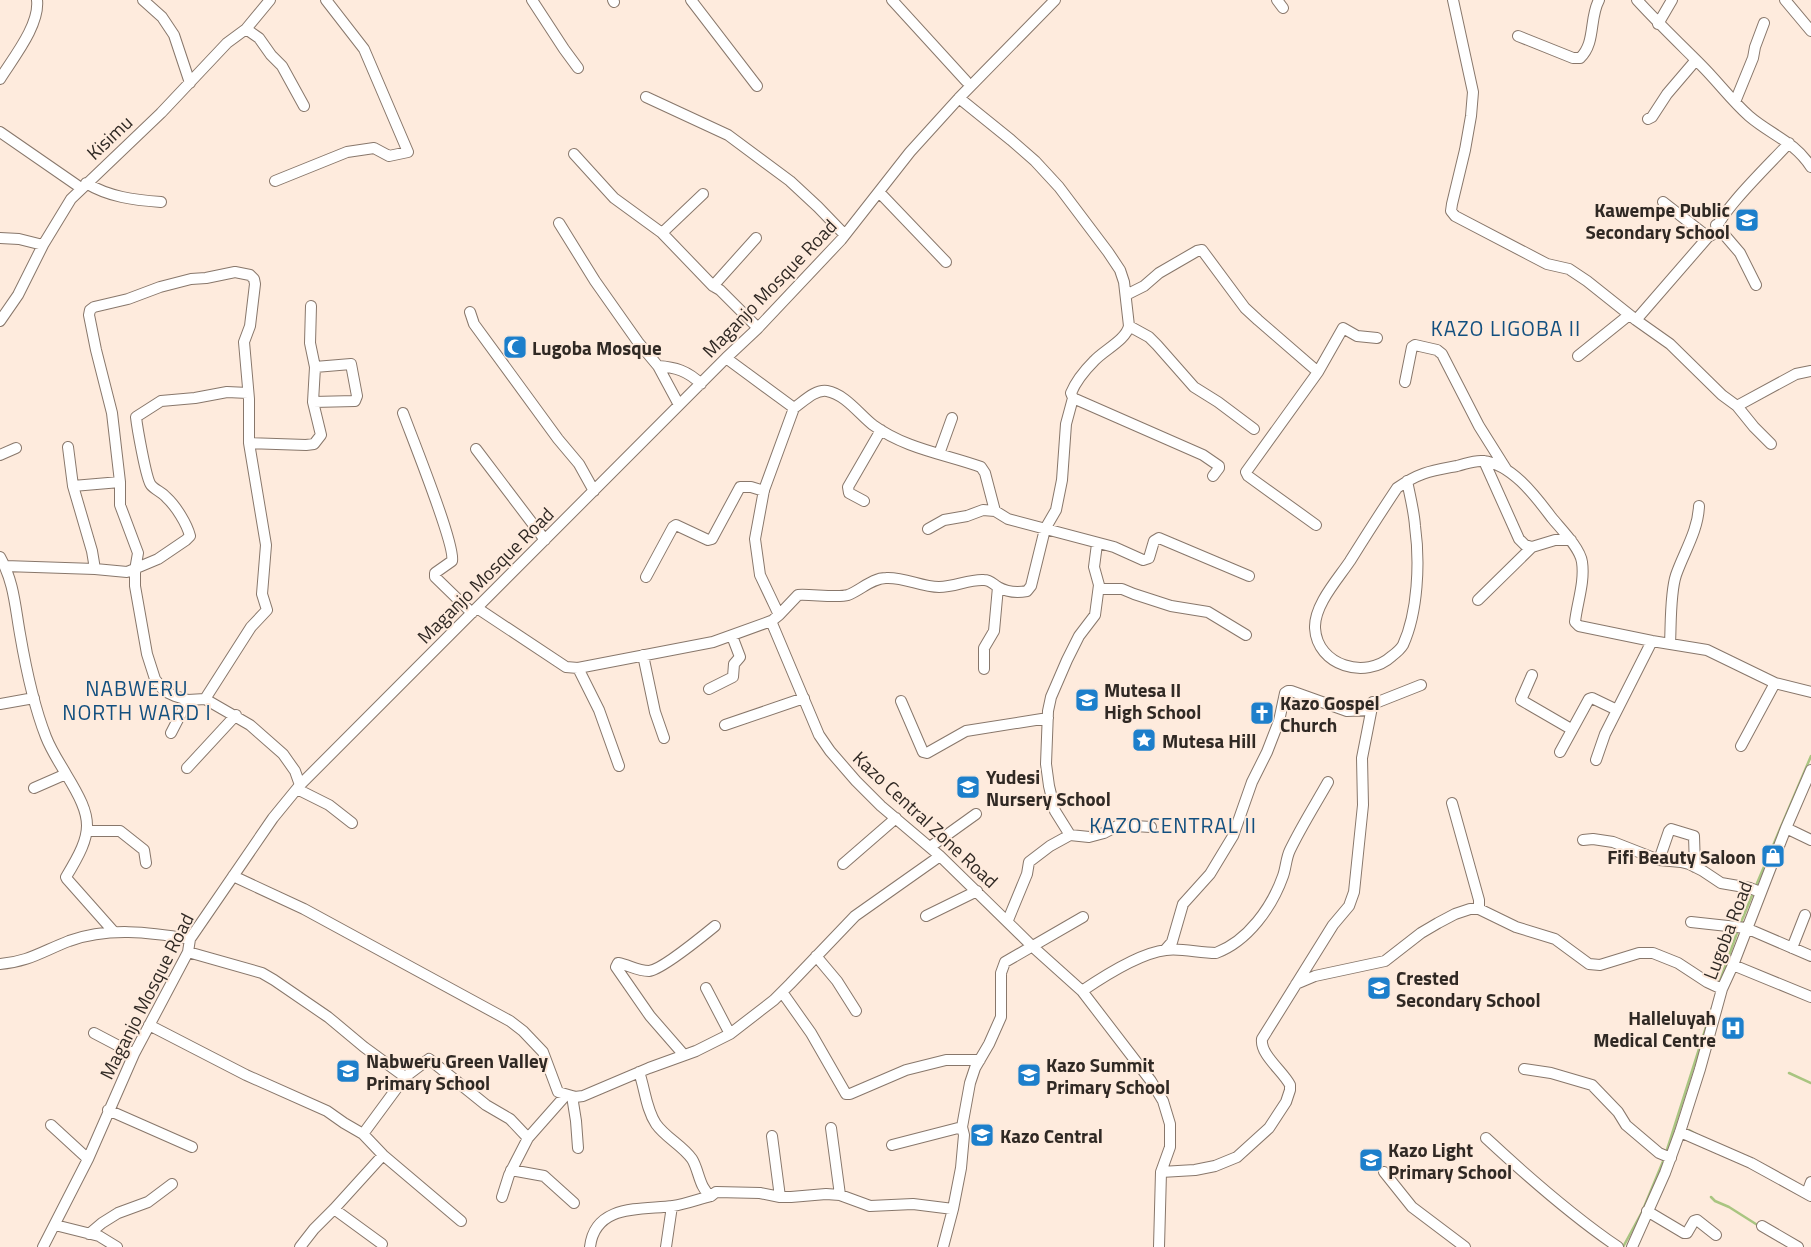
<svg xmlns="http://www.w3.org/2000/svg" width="1811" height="1247" font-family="'Titillium Web',sans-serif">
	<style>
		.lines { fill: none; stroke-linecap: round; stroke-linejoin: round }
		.stream { stroke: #a9c581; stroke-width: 2.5 }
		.minor-casing { stroke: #88776b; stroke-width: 12 }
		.minor { stroke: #fff; stroke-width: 10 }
		.labels { text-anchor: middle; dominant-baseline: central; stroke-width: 4; stroke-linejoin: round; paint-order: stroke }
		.street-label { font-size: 19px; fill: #302924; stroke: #feebdd }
		.poi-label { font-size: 19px; font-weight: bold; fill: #302924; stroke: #feebdd; text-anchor: start }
		.quarter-label { font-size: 21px; letter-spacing: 1px; fill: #124f7f; stroke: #feebdd }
	</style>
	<rect width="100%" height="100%" fill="#feebdd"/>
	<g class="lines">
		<!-- stream -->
		<path class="stream" d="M1755 888 1811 756
			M1740 925 1753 893
			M1719 984 1738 930
			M1789 1073 1811 1083
			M1689 1130 1696 1134
			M1666 1153 1712 1008
			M1711 1197 1715 1201 1729 1207 1759 1226
			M1623 1247 1642 1212 1664 1159"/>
		<!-- minor casing -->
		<g class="minor-casing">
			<path id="minor" d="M143 0 162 17 174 35 190 83
				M532 0 564 49 578 68
				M613 0 614 2
				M691 0 757 86
				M892 0 966 81
				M1277 0 1283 8
				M1453 0 1473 92 1471 116 1465 150 1452 204 1451 211 1455 216 1547 264 1569 269 1587 281 1636 320 1670 344 1722 395 1737 406 1796 374 1811 371
				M1637 0C1658 23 1680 44 1702 66 1718 82 1732 101 1749 116 1771 135 1794 141 1811 167
				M1785 0 1811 31
				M1658 24 1672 0
				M246 29 259 38 271 55 282 66 304 106
				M1518 36 1573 58H1580C1596 43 1589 18 1599 0
				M0 79C13 58 40 25 37 0
				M646 97 728 135 790 181 818 207 845 235
				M1735 102 1753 58 1755 47 1764 23
				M1648 119 1652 117 1667 94 1696 60
				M0 132 81 188
				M574 154 614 198 662 233 713 286 720 290 758 328
				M275 181 347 152 374 148 389 156 408 152 364 49 326 0
				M86 183C109 197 134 200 161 202
				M879 192 946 262
				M1663 202 1708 237
				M559 223 595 281 638 342 658 366 679 405
				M1716 225 1740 253 1756 285
				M662 233 703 194
				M0 238 19 239 43 245
				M713 286 756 238
				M1126 295 1144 286 1159 273 1197 251 1202 250 1245 308 1258 320 1318 372
				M470 312 474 324 558 439 579 464 594 491
				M1636 320 1708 237 1714 234C1719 212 1772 162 1789 143
				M0 321 18 295 43 245 71 199 161 113 227 43 246 29 270 0
				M1129 326 1149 337 1157 345 1194 387 1218 402 1254 429
				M1578 356 1629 315
				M726 358 794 408C803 402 815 389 827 391 845 394 860 415 873 425 906 449 945 454 981 467L985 473 995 511 1008 519 1114 547 1143 560 1149 558 1154 541 1159 538 1249 576
				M658 366C675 367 688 371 701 384
				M1405 382 1412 347 1415 345 1437 350 1442 354 1479 426 1506 469
				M1073 398 1203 455 1219 466V468L1213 476
				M313 402 355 401 357 396 351 364 315 367
				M1737 406 1754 427 1771 444
				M403 413C411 435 456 546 452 561L435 573V577L472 613
				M249 443 306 445 314 444 321 435 313 402 315 367 310 343 311 306
				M68 447 73 486 92 551 95 569
				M476 449 545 540
				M939 454 952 418
				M0 455 16 448
				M1484 461 1519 539 1525 545 1532 547
				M1407 481C1410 496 1414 511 1415 526 1420 562 1418 612 1403 645 1400 650 1396 653 1392 656 1366 680 1317 666 1315 628 1314 605 1338 579 1350 561 1365 537 1381 512 1397 488 1420 472 1431 471 1457 466 1466 464 1474 460 1483 461 1512 464 1536 497 1552 518 1561 529 1580 548 1582 562 1585 582 1577 603 1575 622L1579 626 1652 641 1707 650 1775 683 1811 692
				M73 486 120 482
				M864 501 849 493 848 487 881 430
				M1316 525 1248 476 1246 472 1318 372 1343 328 1357 336 1377 338
				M928 529 944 520 967 516 983 510 995 511
				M0 557C14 582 15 606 20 634 26 669 33 704 46 737 51 750 59 762 66 774
				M5 566 95 569 127 572 158 559 186 540 190 536C187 524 176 506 166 497 162 492 155 490 151 485 146 479 137 426 136 417L161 401 195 398 227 392 248 393
				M646 577 673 527 676 525 708 540 712 539 740 487H751L764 491
				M1099 589H1122L1134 594 1171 606 1208 612 1246 635
				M1478 600 1532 547 1555 540H1571
				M477 608 566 667 578 668 713 642 771 621 819 735 830 751 856 781 881 806 940 856 1033 947 1082 991 1151 1081 1163 1101 1170 1124V1147L1161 1172 1159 1247
				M779 615 798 595C810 594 838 598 848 595 861 590 872 578 886 578 905 577 921 587 939 587 955 587 969 579 984 580 990 580 993 584 998 587 1007 592 1017 593 1027 591L1031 586 1045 529 1056 510 1062 480 1066 424 1073 398 1071 393C1076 381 1085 370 1094 361 1104 350 1126 340 1129 326L1124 282 1120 270 1108 252 1059 187 1035 161 1011 140 959 98
				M774 619 779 615 760 575 755 539 764 490 794 408
				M1670 644C1671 625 1670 593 1676 575 1684 552 1698 531 1699 506
				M643 655 655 712 664 738
				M578 668 599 710 619 766
				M984 669V648L994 631 998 587
				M1532 675 1521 700 1571 729
				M709 689 733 677 734 664 740 657 732 636
				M205 699 251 627 267 610 262 594 266 545 249 443V399L244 342 250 326 255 284 254 279 250 275 235 272 206 278 191 279 160 287 128 299 94 307 90 310 89 315 96 350 112 413 120 482V505L138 553 135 570V586L147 654 155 679 164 691 175 696 188 700 205 699 250 725 283 754 295 771 300 785
				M901 701 923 752 927 753 966 731 1048 718
				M0 704 34 698
				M725 725 804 698
				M171 733 188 700
				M1741 746 1775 683
				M1560 752 1589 699 1592 698 1617 710
				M1596 760 1605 734 1652 641
				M187 768 236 715
				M34 788 66 774C94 820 94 831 66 877L67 879 114 932
				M297 789 329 805 352 823
				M1452 803 1479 900V909L1516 927 1555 939 1589 964 1600 965 1639 953H1653L1678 963 1707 982 1722 989
				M1786 828 1811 840
				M87 831H120L144 850 146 863
				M1070 835 1055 811 1049 786 1046 764 1048 711 1051 697 1067 660 1079 636 1095 615 1099 585 1094 567 1097 544
				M1583 840 1593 839 1613 842 1659 860 1681 862 1689 864 1703 871 1721 883 1750 888 1760 892
				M930 847 976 814
				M1659 860 1669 831 1671 829 1694 836 1695 867
				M843 864 896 818
				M233 876 304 909 510 1021 523 1031 543 1052 558 1092 572 1096 576 1121 578 1148
				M926 916 977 891
				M1008 920 1027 874 1029 862 1050 846 1070 835 1089 837 1104 833 1119 825 1151 827
				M1691 922 1746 928 1811 956
				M1792 948 1805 915
				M1165 950 1172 942 1183 904 1210 874 1233 836 1252 782 1267 752 1279 721 1285 693 1288 691H1291L1347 711 1370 710
				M188 952 262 973 274 980 328 1017 364 1047 405 1077
				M816 956 837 981 856 1011
				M0 964C28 962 43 951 69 941 108 927 149 932 190 939
				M1733 965 1811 997
				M1296 984 1315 976 1385 961 1421 933 1438 923 1455 914 1470 909H1479
				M706 988 730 1034
				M1082 991C1104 976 1140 953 1166 950 1182 948 1199 953 1216 953 1248 941 1272 907 1283 876 1286 868 1286 858 1290 850 1301 827 1315 805 1328 782
				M782 992 811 1033 846 1094H850L906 1070 946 1060H980
				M149 1025 246 1075 327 1111 344 1123 363 1134 383 1155 461 1221
				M94 1033 134 1054
				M684 1055 650 1016 616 967 618 963C629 965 637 971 649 971 661 970 704 935 715 926
				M1524 1069 1551 1073 1592 1085 1618 1112 1626 1125 1659 1153 1671 1158
				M639 1072C645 1089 646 1109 656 1124 666 1138 682 1145 692 1159 699 1170 699 1188 711 1196L716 1192 760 1193 780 1197H791L826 1194 840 1195 870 1206 913 1204 953 1209
				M572 1096 575 1097 583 1096 649 1068 696 1051 730 1034 774 1000 790 984 855 916 940 856
				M108 1110 192 1147
				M51 1125 88 1159
				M831 1128 840 1195
				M1680 1132 1751 1163 1811 1196
				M363 1134 405 1077 429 1059 486 1105 510 1119 528 1138
				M772 1136 780 1197
				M1486 1138C1528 1177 1571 1215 1618 1247
				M892 1145 962 1127
				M511 1170 544 1176 574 1203
				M1161 1172 1195 1170 1215 1166 1237 1157 1269 1128 1286 1102 1290 1090V1085C1283 1071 1260 1055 1262 1039L1333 925 1349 906 1354 892 1363 805 1362 758 1373 702H1378L1421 685
				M1384 1172 1412 1207 1465 1247
				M1807 1193 1811 1182
				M502 1197 509 1175 528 1138 566 1095
				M334 1209 382 1244
				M1647 1211 1684 1233H1687L1694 1221 1697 1220 1716 1235
				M55 1225 99 1236 117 1247
				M1762 1226 1798 1247
				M89 1234 102 1223 118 1213 148 1202 172 1184
				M43 1247 88 1159 134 1054 188 952 190 939 273 818 300 785 726 358 758 328 841 240 910 152 959 98 1055 0
				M300 1247 314 1229 334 1209 383 1155
				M590 1247C595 1203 643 1210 673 1206 686 1204 699 1199 711 1196
				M666 1247 672 1206
				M943 1247 953 1209 961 1168 964 1135 962 1127 970 1083 975 1068 989 1044 1001 1017V973L1005 962 1083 917
				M1632 1247 1665 1173 1680 1132 1700 1069 1722 989 1733 965 1786 828 1811 770"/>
		</g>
		<!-- minor -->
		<use href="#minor" class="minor"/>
	</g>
	<!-- icons -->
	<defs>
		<g id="school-square" transform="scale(1.25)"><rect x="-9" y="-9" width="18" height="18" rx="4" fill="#1d7fcb" stroke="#feebdd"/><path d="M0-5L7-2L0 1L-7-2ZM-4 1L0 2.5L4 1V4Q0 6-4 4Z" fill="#fff"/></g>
		<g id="mosque-square" transform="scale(1.25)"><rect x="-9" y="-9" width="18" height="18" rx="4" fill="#1d7fcb" stroke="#feebdd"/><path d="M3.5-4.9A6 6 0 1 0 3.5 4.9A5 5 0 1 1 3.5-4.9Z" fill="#fff"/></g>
		<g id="church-square" transform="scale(1.25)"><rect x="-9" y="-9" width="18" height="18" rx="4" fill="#1d7fcb" stroke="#feebdd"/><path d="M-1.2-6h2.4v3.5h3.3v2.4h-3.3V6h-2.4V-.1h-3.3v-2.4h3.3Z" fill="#fff"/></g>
		<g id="sight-square" transform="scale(1.25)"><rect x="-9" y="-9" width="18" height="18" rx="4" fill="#1d7fcb" stroke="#feebdd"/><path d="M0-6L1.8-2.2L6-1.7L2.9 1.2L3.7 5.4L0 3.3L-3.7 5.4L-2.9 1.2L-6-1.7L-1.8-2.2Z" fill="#fff"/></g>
		<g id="shop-square" transform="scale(1.25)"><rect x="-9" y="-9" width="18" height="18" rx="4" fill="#1d7fcb" stroke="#feebdd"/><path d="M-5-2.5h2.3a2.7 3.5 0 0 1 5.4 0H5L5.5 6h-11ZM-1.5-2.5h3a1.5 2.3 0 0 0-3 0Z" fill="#fff"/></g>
		<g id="hospital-square" transform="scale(1.25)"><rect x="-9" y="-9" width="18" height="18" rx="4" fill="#1d7fcb" stroke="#feebdd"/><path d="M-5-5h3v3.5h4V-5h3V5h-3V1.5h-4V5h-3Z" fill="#fff"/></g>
	</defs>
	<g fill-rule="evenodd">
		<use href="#school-square" x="1747" y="220"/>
		<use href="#mosque-square" x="515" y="347"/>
		<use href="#school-square" x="1087" y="700"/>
		<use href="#church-square" x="1262" y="713"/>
		<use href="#sight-square" x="1144" y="740"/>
		<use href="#school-square" x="968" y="787"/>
		<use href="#shop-square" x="1773" y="856"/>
		<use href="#school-square" x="1379" y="988"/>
		<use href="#hospital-square" x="1733" y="1028"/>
		<use href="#school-square" x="348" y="1071"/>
		<use href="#school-square" x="1029" y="1075"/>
		<use href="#school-square" x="982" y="1135"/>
		<use href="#school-square" x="1371" y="1160"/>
	</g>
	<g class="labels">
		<!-- street labels -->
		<g class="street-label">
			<text transform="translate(109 137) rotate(-43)">Kisimu</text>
			<text transform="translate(769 288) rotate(-46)">Maganjo Mosque Road</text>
			<text transform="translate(485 575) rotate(-45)">Maganjo Mosque Road</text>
			<text transform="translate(926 819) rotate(43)">Kazo Central Zone Road</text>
			<text transform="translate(1727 930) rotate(-69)">Lugoba Road</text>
			<text transform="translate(146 996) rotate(-63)">Maganjo Mosque Road</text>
		</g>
		<!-- poi labels -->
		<g class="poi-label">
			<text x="1730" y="209" text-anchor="end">Kawempe Public<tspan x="1730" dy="22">Secondary School</tspan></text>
			<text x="532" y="347">Lugoba Mosque</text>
			<text x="1104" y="689">Mutesa II<tspan x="1104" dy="22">High School</tspan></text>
			<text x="1280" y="702">Kazo Gospel<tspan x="1280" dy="22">Church</tspan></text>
			<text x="1162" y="740">Mutesa Hill</text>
			<text x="986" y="776">Yudesi<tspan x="986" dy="22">Nursery School</tspan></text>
			<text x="1756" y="856" text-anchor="end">Fifi Beauty Saloon</text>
			<text x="1396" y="977">Crested<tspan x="1396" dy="22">Secondary School</tspan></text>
			<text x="1716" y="1017" text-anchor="end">Halleluyah<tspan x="1716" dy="22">Medical Centre</tspan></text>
			<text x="366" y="1060">Nabweru Green Valley<tspan x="366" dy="22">Primary School</tspan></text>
			<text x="1046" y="1064">Kazo Summit<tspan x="1046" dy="22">Primary School</tspan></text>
			<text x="1000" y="1135">Kazo Central</text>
			<text x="1388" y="1149">Kazo Light<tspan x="1388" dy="22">Primary School</tspan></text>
		</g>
		<!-- quarter labels -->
		<g class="quarter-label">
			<text x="1506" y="328">KAZO LIGOBA II</text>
			<text x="137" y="688">NABWERU<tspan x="137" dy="24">NORTH WARD I</tspan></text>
			<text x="1173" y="825">KAZO CENTRAL II</text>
		</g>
	</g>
</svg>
